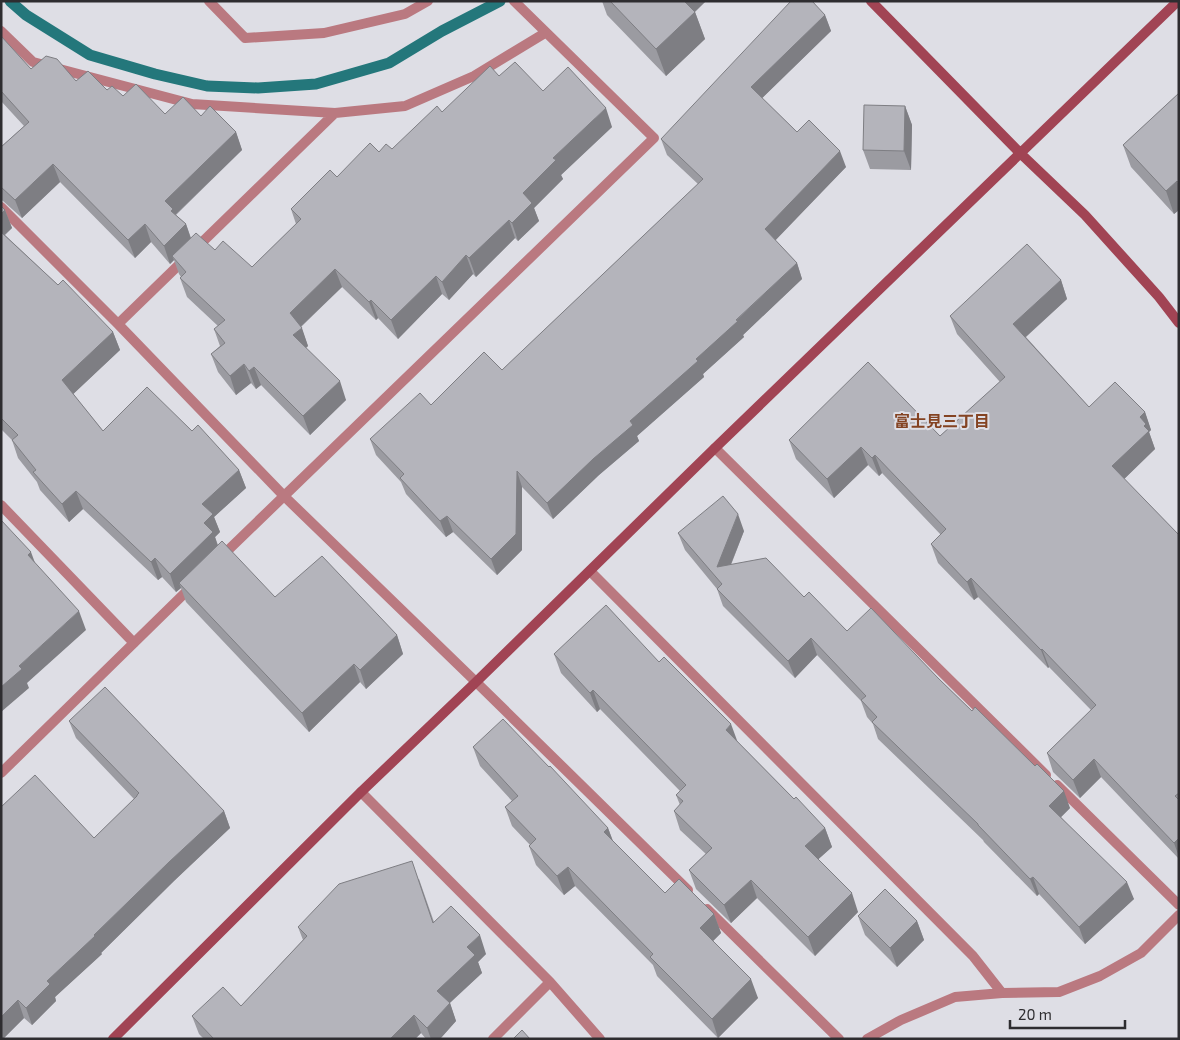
<svg xmlns="http://www.w3.org/2000/svg" width="1180" height="1040" font-family="'Exo 2','Noto Sans JP',sans-serif">
	<style>
		.lines { fill: none; stroke-linecap: round; stroke-linejoin: round }
		.stream { stroke: #24777b; stroke-width: 11 }
		.street { stroke: #ba7980; stroke-width: 10 }
		.secondary { stroke: #a14454; stroke-width: 10 }
		.wall { fill: #9b9ba1 }
		.shaded-wall { fill: #7e7e83 }
		.building { fill: #b4b4bb; stroke: #7e7e83 }
		.labels { text-anchor: middle; dominant-baseline: central; stroke-width: 4; stroke-linejoin: round; paint-order: stroke }
		.neighbourhood-label { font-size: 16px; font-weight: bold; fill: #844322; stroke: #dedee5 }
	</style>
	<rect width="100%" height="100%" fill="#dedee5"/>
	<g class="lines">
		<!-- stream -->
		<path class="stream" d="M10 1 26 15 90 55 155 74 207 86 258 88 316 84 389 63 442 31 500 1"/>
		<!-- street -->
		<path class="street" d="M209 1 245 38 324 33 405 14 428 1
			M1 31 33 62 192 104 335 113 405 106 474 76 545 33
			M335 113 118 324 284 496 476 682 688 890
			M1 207 118 324
			M715 448 1046 775
			M1 505 134 643
			M221 557 654 138 514 1
			M590 571 973 956 1002 993 955 997 901 1020 867 1039
			M1 773 191 587
			M1057 785 1179 905
			M361 792 550 982 600 1039
			M707 909 839 1039
			M1002 993 1059 992 1100 976 1141 953 1179 915
			M493 1039 550 982"/>
		<!-- secondary -->
		<path class="secondary" d="M871 1 1020 153 1085 215 1159 297 1179 323
			M113 1039 361 792 476 682 715 448 1178 1"/>
	</g>
	<!-- wall -->
	<path class="wall" d="M602 1H706L695 12 705 39 666 76 607 15Z
		M825 15 831 31 762 98 797 132 846 167 775 240 797 263 802 279 743 335 744 337 703 374 704 377 637 436 639 441 599 475 553 519 522 487V550L497 575 453 532 446 537 406 494 401 482 376 455 370 439 431 405 502 370 698 184 667 155 661 139Z
		M1 36 31 69 107 90 165 114 201 116 236 132 242 150 176 215 186 224 191 238 215 250 252 267 296 224 291 209 337 177 379 152 392 149 442 112 499 76 543 91 612 127 561 175 563 179 534 208 539 221 518 241 515 238 476 277 473 274 449 300 442 294 398 339 378 318 376 320 342 287 301 327 308 346 306 348 346 400 310 435 261 385 256 389 251 383 236 395 218 372 211 354 220 346 214 329 218 326 187 297 180 278 181 277 179 274 174 260 170 264 151 242 135 258 60 182 22 218 3 201 1 200V147L24 126 1 101Z
		M1179 93V210L1174 214 1131 167 1123 145Z
		M905 106 912 125 911 170 870 169 863 150Z
		M1 206 5 210 12 228 5 235 58 285 113 332 120 350 73 394 103 431H192L239 470 246 488 214 517 220 532 215 537 218 545 275 597 397 635 403 654 366 689 360 682 309 732 186 602 181 588 176 592 162 577 158 580 83 509 69 522 40 490 37 482 18 458 12 440 1 429Z
		M1061 280 1067 299 1026 337 1089 407 1145 412 1151 430 1149 432 1155 449 1124 479 1179 535V859L1101 777 1080 798 1053 772 1047 753 1091 710 1049 667 1048 668 978 597 974 600 938 563 931 544 941 535 882 473 879 476 868 465 834 498 796 459 789 440 940 436 1000 382 957 334 950 316Z
		M744 531 731 565 804 597 847 631 938 678 1070 808 1061 817 1134 899 1085 944 1039 894 1037 896 984 842 983 840 878 739 873 724 867 717 861 701 817 655 795 678 723 606 717 589 685 550 678 533Z
		M554 654 659 662 794 799 825 828 832 847 818 859 858 912 815 956 757 898 731 923 696 889 689 870 706 854 680 830 674 811 680 805 676 795 680 791 600 709 597 712 561 673Z
		M69 721 224 811 230 828 175 880 101 953 102 954 55 997 56 1001 32 1025 24 1018 3 1039H1V807L94 838 134 799 76 738Z
		M473 747 608 828 613 841 665 893 714 914 721 933 713 941 758 998 718 1038 657 976 653 965 575 886 564 895 536 865 529 846 530 845 512 826 505 807 512 801 480 766Z
		M419 879 434 922 486 954 478 962 482 973 450 1003 456 1021 440 1039H426L421 1033 415 1039H204L199 1034 192 1016 241 1006 303 940 298 927Z
		M858 916 917 921 924 940 897 967 865 935Z"/>
	<!-- shaded-wall -->
	<path class="shaded-wall" d="M680 1H706L686 20Z
		M695 12 705 39 666 76 656 49Z
		M825 15 831 31 757 103 751 87Z
		M905 106 912 125 911 170 904 151Z
		M606 108 612 127 561 175 563 179 534 208 539 221 518 241 512 223 523 193 553 158Z
		M236 132 242 150 175 215 180 227 165 201Z
		M840 151 846 167 771 245 765 229Z
		M53 164 60 182 22 218 15 200Z
		M1177 181 1179 186V210L1174 214 1166 191Z
		M5 210 12 228 1 238V214Z
		M509 220 515 238 476 277 469 258Z
		M145 224 151 242 135 258 128 240Z
		M186 224 192 242 172 256 174 260 170 264 164 246Z
		M466 255 473 274 449 300 442 282Z
		M797 263 802 279 743 335 744 337 703 374 704 377 637 436 639 441 599 475 553 519 547 503 630 421Z
		M335 269 342 287 296 331 290 313Z
		M436 276 442 294 398 339 391 320Z
		M1061 280 1067 299 1020 342 1013 324Z
		M371 300 378 318 376 320 369 302Z
		M302 328 308 346 300 353 293 335Z
		M113 332 120 350 68 399 62 380Z
		M244 364 251 383 236 395 230 376Z
		M254 367 261 385 256 389 249 371Z
		M340 381 346 400 310 435 303 416Z
		M1145 412 1151 430 1149 432 1155 449 1118 485 1112 466 1140 417Z
		M861 447 868 465 834 498 827 479Z
		M875 455 882 473 879 476 872 458Z
		M239 470 246 488 214 517 220 532 215 537 219 550 179 583 181 588 176 592 170 574 204 523 202 504Z
		M517 471 522 487V550L497 575 491 559Z
		M76 491 83 509 69 522 62 504Z
		M738 514 744 531 723 584 717 567Z
		M447 516 453 532 446 537 440 521Z
		M31 552 38 571 28 555Z
		M155 558 162 577 158 580 151 562Z
		M971 578 978 597 974 600 967 582Z
		M79 611 86 630 27 683 29 688 1 712V687L19 666Z
		M397 635 403 654 366 689 360 670Z
		M811 638 817 655 795 678 788 661Z
		M1042 649 1049 667 1048 668 1041 650Z
		M354 664 360 682 309 732 302 713Z
		M593 690 600 709 597 712 590 693Z
		M731 724 738 743 726 730Z
		M1094 759 1101 777 1080 798 1073 780Z
		M1064 791 1070 808 1055 823 1049 806Z
		M224 811 230 828 175 880 101 953 102 954 55 997 56 1001 32 1025 26 1008 47 981 169 862Z
		M608 828 615 847 604 832Z
		M825 828 832 847 812 865 805 846Z
		M1179 838V857L1174 843Z
		M568 867 575 886 564 895 557 876Z
		M1033 877 1039 894 1037 896 1030 879Z
		M751 880 757 898 731 923 724 905Z
		M1127 882 1134 899 1085 944 1079 927Z
		M852 893 858 912 815 956 808 937Z
		M714 914 721 933 707 947 700 928Z
		M917 921 924 940 897 967 890 948Z
		M480 935 486 954 478 962 482 973 443 1009 437 991 467 947Z
		M751 979 758 998 718 1038 712 1019Z
		M18 1000 24 1018 3 1039H1V1017Z
		M450 1003 456 1021 440 1039H431L427 1028Z
		M414 1015 421 1033 415 1039H390Z"/>
	<!-- building -->
	<path class="building" d="M610 1H684L695 12 656 49Z
		M791 1H812L825 15 751 87 797 132 809 120 840 151 765 229 797 263 736 320 738 321 696 359 698 361 630 421 633 425 593 459 547 503 517 471 516 534 491 559 447 516 440 521 400 478 404 474 370 439 420 393 431 405 484 352 502 370 703 179 661 139Z
		M1 36 31 69 46 56 57 59 76 81 88 71 107 90 112 86 123 96 136 84 165 114 183 97 201 116 210 106 236 132 165 201 173 209 171 211 186 224 164 246 145 224 128 240 53 164 15 200 1 187V147L29 122 1 91Z
		M515 62 543 91 568 67 606 108 553 158 556 160 523 193 532 203 512 223 509 220 469 258 466 255 442 282 436 276 391 320 371 300 369 302 335 269 290 313 302 328 293 335 340 381 303 416 254 367 249 371 244 364 230 376 211 354 225 343 214 329 225 320 180 278 186 272 172 256 196 233 215 250 223 241 252 267 301 219 291 209 330 170 337 177 370 143 379 152 386 144 392 149 437 106 442 112 490 66 499 76Z
		M1179 93V183L1177 181 1166 191 1123 145Z
		M864 105 905 106 904 151 863 150Z
		M1 206 5 210 1 214Z
		M1 232 58 285 63 280 113 332 62 380 103 431 147 387 192 431 198 425 239 470 202 504 213 514 204 523 213 532 170 574 155 558 151 562 76 491 62 504 33 472 36 470 12 440 18 435 1 418Z
		M1027 244 1061 280 1013 324 1089 407 1115 382 1145 412 1140 417 1146 424 1144 426 1149 431 1112 466 1179 535V793L1175 796 1179 800V838L1174 843 1094 759 1073 780 1047 753 1096 705 1042 649 1041 650 971 578 967 582 931 544 946 529 875 455 872 458 861 447 827 479 789 440 868 362 940 436 1005 377 950 316Z
		M723 496 738 514 717 567 766 558 804 597 809 592 847 631 871 608 938 678 972 711 975 707 1035 766 1037 764 1064 791 1049 806 1127 882 1079 927 1033 877 1030 879 978 825V824L872 722 877 717 861 700 866 696 811 638 788 661 717 589 722 584 678 533Z
		M1 520 31 552 28 555 79 611 19 666 22 669 1 687Z
		M222 541 275 597 322 556 397 635 360 670 354 664 302 713 179 583Z
		M606 605 659 662 664 657 731 724 726 730 794 799 796 797 825 828 805 846 852 893 808 937 751 880 724 905 689 870 712 848 674 811 683 801 676 795 686 785 593 690 590 693 554 654Z
		M105 687 224 811 169 862 94 935 95 936 47 981 50 984 26 1008 18 1000 1 1017V807L35 775 94 838 137 796V795L139 793 69 721Z
		M503 719 549 767 550 766 608 828 604 832 665 893 679 879 714 914 700 928 751 979 712 1019 650 957 653 954 568 867 557 876 529 846 536 839 505 807 518 796 473 747Z
		M412 861 433 923 451 906 480 935 467 947 475 955 437 991 450 1003 427 1028 414 1015 390 1039H214L192 1016 223 987 241 1006 307 936 298 927 339 884Z
		M885 889 917 921 890 948 858 916Z
		M522 1030 530 1039H513Z"/>
	<g class="labels">
		<!-- neighbourhood labels -->
		<g class="neighbourhood-label">
			<text x="942" y="420">富士見三丁目</text>
		</g>
	</g>
	<!-- border -->
	<rect width="1180" height="1040" fill="none" stroke="#2e2d30" stroke-width="5"/>
	<!-- scale -->
	<path d="M1010 1020v8h115v-8" fill="none" stroke="#2e2d30" stroke-width="2.5"/>
	<text x="1018" y="1020" font-size="15" fill="#2e2d30" stroke="#dedee5" stroke-width="4" paint-order="stroke">20 m</text>
</svg>
